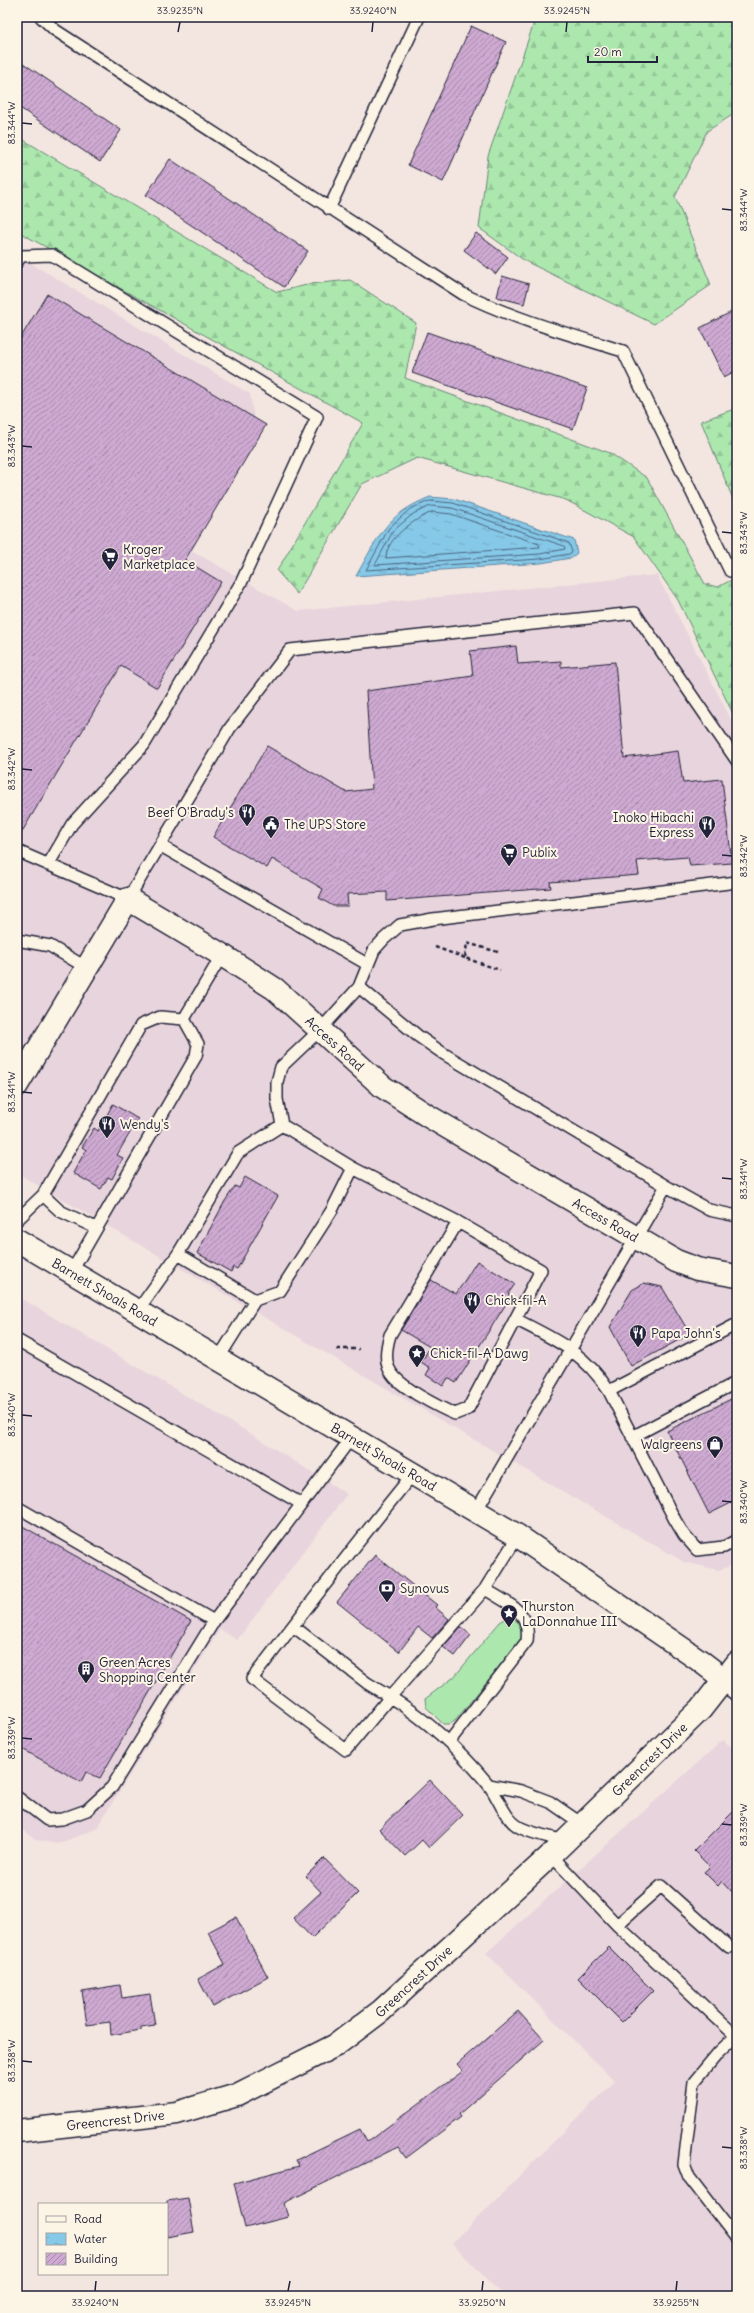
<svg xmlns="http://www.w3.org/2000/svg" width="754" height="2313" font-family="Delius,sans-serif">
	<style>
		.built { fill: #e8d4dc }
		.grass { fill: #ace8ae; stroke: #678574 }
		.forest { fill: url(#forest-firs); stroke: #678574 }
		.water { fill: url(#water-ripples); stroke: #5e86a2 }
		.lines { fill: none; stroke-linecap: round; stroke-linejoin: round }
		.shore { stroke: #4a6480; stroke-width: 1 }
		.building { fill: url(#building-hatch); stroke: #22223b }
		.lane-casing { stroke: #22223b; stroke-width: 14 }
		.street-casing { stroke: #22223b; stroke-width: 25 }
		.secondary-casing { stroke: #22223b; stroke-width: 25 }
		.path { stroke: #22223b; stroke-width: 2.5; stroke-dasharray: 4 3; stroke-linecap: butt }
		.lane { stroke: #fcf5e5; stroke-width: 11 }
		.street { stroke: #fcf5e5; stroke-width: 22 }
		.secondary { stroke: #fcf5e5; stroke-width: 22 }
		.ticks { fill: none; stroke: #22223b; stroke-width: 1.5 }
		.labels { text-anchor: middle; dominant-baseline: central; stroke-width: 4; stroke-linejoin: round; paint-order: stroke }
		.poi-label { font-size: 13px; fill: #22223b; stroke: #fcf5e5; text-anchor: start }
		.street-label { font-size: 13px; fill: #22223b; stroke: #fcf5e5 }
		.neatline { fill: none; stroke: #22223b; stroke-width: 1.5 }
		.ticks-label { font-size: 10px; text-anchor: middle; fill: #22223b }
	</style>
	<defs>
		<pattern id="forest-firs" width="22" height="20" patternUnits="userSpaceOnUse"><rect width="22" height="20" fill="#ace8ae"/><path d="M5 1l3.5 6h-7zM16 11l3.5 6h-7z" fill="#94c797"/></pattern>
		<pattern id="water-ripples" width="26" height="14" patternUnits="userSpaceOnUse"><rect width="26" height="14" fill="#86c8e7"/><path d="M2 4q2-2 4 0t4 0M15 11q2-2 4 0t4 0" fill="none" stroke="#73acc7"/></pattern>
		<pattern id="building-hatch" width="6" height="6" patternUnits="userSpaceOnUse"><rect width="6" height="6" fill="#cea9d1"/><path d="M-1 1l2-2M0 6l6-6M5 7l2-2" fill="none" stroke="#a789ab"/></pattern>
	</defs>
	<rect width="100%" height="100%" fill="#f3e6e1"/>
	<filter id="ink" filterUnits="userSpaceOnUse"><feTurbulence type="fractalNoise" baseFrequency=".025" numOctaves="2"/><feDisplacementMap in="SourceGraphic" scale="8" xChannelSelector="R" yChannelSelector="G"/><feConvolveMatrix kernelMatrix="1 2 1 2 8 2 1 2 1" color-interpolation-filters="sRGB"/></filter>
	<g filter="url(#ink)">
		<!-- built -->
		<path class="built" d="M17 255 250 394 256 430 187 548 298 611 657 575 737 731V1564L718 1570 684 1562 17 1173Z
			M17 1296 251 1434 347 1494 237 1640 220 1629 96 1829 57 1844 37 1840 17 1826Z
			M723 1740 737 1752V2296H503L452 2243 615 2081 486 1953Z"/>
		<!-- grass -->
		<path class="grass" d="M511 1618C522 1622 525 1631 519 1642L455 1721 449 1724H443L426 1707 425 1699 454 1677 500 1622 505 1619Z"/>
		<!-- forest -->
		<path class="forest" d="M536 17H737V112L707 131 675 197 711 285 654 324 525 261 479 228 488 156Z
			M17 136 277 292 311 284 350 280 416 323 405 378 610 453 647 478 705 584 718 587 737 577V722L678 600 634 537 566 500 417 458 362 484 297 594 277 571 363 423 17 231Z
			M737 408V509L701 421Z"/>
		<!-- water -->
		<path class="water" d="M430 497 454 499 574 540 577 553 571 558 541 563 356 576C379 536 385 515 430 497Z"/>
		<g class="lines">
			<!-- shore -->
			<path class="shore" d="M430 501 453 503 569 543 572 552 569 554 540 559 366 570 389 528 410 509Z
				M431 506 452 508 564 546 565 549 540 554 375 565 393 531 413 514Z
				M432 512 451 514 539 544 540 547 386 558C386 538 415 519 432 512Z"/>
		</g>
		<!-- building -->
		<path class="building" d="M471 26 506 42 443 182 408 165Z
			M17 59 121 130 100 162 17 106Z
			M170 159 308 251 284 287 146 195Z
			M476 233 508 257 496 274 464 250Z
			M502 276 529 284 524 304 497 297Z
			M47 294 266 425 185 560 221 582 157 688 121 666 17 840V344Z
			M737 309V370L724 377 700 328Z
			M427 332 587 388 573 429 412 373Z
			M516 646 518 664 561 661V667L615 662 624 758 678 751 683 783 722 779 732 863 690 866 688 857 637 861 639 875 550 882 551 888 387 901V892L347 894 348 906H333L319 898 323 889 272 859 267 868 213 837 267 746 346 792 372 789 366 691 473 676 470 651Z
			M113 1104 138 1119 117 1155 123 1158 112 1179 108 1177 101 1189 73 1173 86 1150 82 1147 94 1128 98 1131Z
			M245 1177 278 1196 237 1269 233 1267 231 1272 197 1253 225 1201 235 1186 239 1188Z
			M477 1261 515 1284 508 1294 511 1296 456 1383 448 1378 443 1386 426 1375 430 1368 421 1362 430 1347 401 1330 431 1280 456 1294Z
			M644 1283 662 1287 690 1334 631 1366 610 1327 632 1290Z
			M737 1396V1500L709 1514 667 1431Z
			M17 1523 191 1621 100 1778 86 1772 81 1782 17 1746Z
			M375 1555 437 1605 435 1607 449 1619 432 1638 418 1627 399 1652 337 1602Z
			M461 1627 471 1635 455 1656 443 1647Z
			M430 1780 463 1815 429 1848 422 1840 405 1856 379 1829Z
			M737 1808V1897L722 1881 718 1886 704 1872 710 1867 694 1851Z
			M324 1858 358 1893 312 1938 293 1918 321 1892 306 1876Z
			M236 1917 268 1977 213 2007 198 1979 225 1964 208 1932Z
			M609 1947 653 1991 622 2022 578 1978Z
			M120 1985 122 1998 150 1994 155 2025 141 2027V2030L111 2035 110 2022 87 2025 82 1991Z
			M518 2011 544 2040 459 2114 461 2117 406 2158 398 2147 284 2203 288 2217 245 2228 234 2183 299 2166 296 2160 360 2129 367 2142 463 2071 457 2064Z
			M188 2198 194 2232 167 2237V2201Z"/>
		<g class="lines">
			<!-- lane casing -->
			<g class="lane-casing">
				<path id="lane" d="M41 17 55 30 463 294C514 319 568 334 623 351L730 571
					M329 209 419 17
					M17 262 21 256 52 255 317 417 242 581 144 745 72 824 48 865
					M161 846 367 964
					M17 851 128 899 230 728 290 650 635 613 737 761
					M17 940 50 946 87 968
					M359 987 418 1036 444 1054 666 1186 709 1210 737 1216
					M184 1019 222 955
					M43 1195 60 1211 96 1228
					M17 1220 43 1195 141 1025 160 1017 184 1019
					M458 1222 390 1335C380 1368 391 1378 418 1395 430 1402 442 1409 455 1414L468 1409 541 1270 458 1222 353 1168 282 1125 277 1099V1082L281 1067 321 1029 359 987 374 950 384 939 400 925 433 919 737 882
					M178 1254 255 1300
					M72 1271 196 1056 198 1044 184 1019
					M138 1310 178 1254 238 1153 282 1125
					M515 1319C556 1340 583 1351 609 1391L675 1520 684 1535 697 1550 724 1547 737 1540
					M17 1340 300 1503
					M218 1359 255 1300 280 1291 332 1210 353 1168
					M609 1391 737 1324
					M632 1437 737 1382
					M17 1507 214 1621
					M476 1511 666 1186
					M518 1536 485 1589 390 1697C427 1720 460 1750 488 1784 499 1797 504 1820 521 1828 534 1834 550 1837 565 1841
					M293 1626 367 1683 390 1697 346 1750 252 1679C305 1610 358 1541 413 1474
					M449 1742 527 1641C531 1610 508 1604 485 1589
					M489 1785 521 1791 550 1802 582 1824
					M17 1797 47 1820 62 1819 87 1810 112 1787 214 1621 352 1437
					M551 1855 617 1925 736 2036
					M617 1925 661 1886 729 1947
					M737 2035 719 2052 694 2082 684 2164 689 2177 737 2239"/>
			</g>
			<!-- street casing -->
			<g class="street-casing">
				<g id="street">
					<path id="s1" d="M17 1085 128 899 222 955 275 989 383 1087 428 1116 676 1261 697 1269 737 1276"/>
				</g>
			</g>
			<!-- secondary casing -->
			<g class="secondary-casing">
				<g id="secondary">
					<path id="s2" d="M17 1240 518 1536 699 1660 737 1689"/>
					<path id="s3" d="M17 2131 177 2113 237 2095 336 2045 381 2011 551 1855 701 1709 737 1663"/>
				</g>
			</g>
			<!-- path -->
			<path class="path" d="M435 947 465 958
				M498 952 467 943 465 958 500 970
				M337 1349H359"/>
			<!-- lane -->
			<use href="#lane" class="lane"/>
			<!-- street -->
			<use href="#street" class="street"/>
			<!-- secondary -->
			<use href="#secondary" class="secondary"/>
		</g>
	</g>
	<!-- ticks -->
	<path class="ticks" d="M178 32 180 22M372 32 373 22M566 32 567 22M22 123 32 124M722 209 732 210M22 446 32 447M722 532 732 533M22 769 32 770M722 855 732 856M22 1092 32 1093M722 1178 732 1179M22 1415 32 1416M722 1501 732 1502M22 1738 32 1739M722 1824 732 1825M22 2061 32 2062M722 2147 732 2148M95 2291 96 2281M288 2291 290 2281M482 2291 483 2281M676 2291 677 2281"/>
	<!-- icons -->
	<defs>
		<g id="supermarket-pin" transform="scale(0.9)"><path d="M0 17L-7.5 6A9.5 9.5 0 1 1 7.5 6Z" fill="#22223b" stroke="#fcf5e5"/><path d="M-6-5.5h2.5l.6 2H6L4.5 2H-2.5L-4.4-4H-6ZM-1.5 3.2a1.3 1.3 0 1 0 .1 0ZM3 3.2a1.3 1.3 0 1 0 .1 0Z" fill="#fff"/></g>
		<g id="restaurant-pin" transform="scale(0.9)"><path d="M0 17L-7.5 6A9.5 9.5 0 1 1 7.5 6Z" fill="#22223b" stroke="#fcf5e5"/><path d="M-5-6h1v4h1v-4h1v4h1v-4h1v5L-1.5 .5V6h-2V.5L-5-1ZM5-6V6H3V1.5H1.5Q1.5-4 5-6Z" fill="#fff"/></g>
		<g id="civic-pin" transform="scale(0.9)"><path d="M0 17L-7.5 6A9.5 9.5 0 1 1 7.5 6Z" fill="#22223b" stroke="#fcf5e5"/><path d="M-.6-6.5H3V-4.5H.6V-3L4-1V1h2V6H-6V1h2V-1L-.6-3ZM-1.2 2.5V6h2.4V2.5Z" fill="#fff"/></g>
		<g id="sight-pin" transform="scale(0.9)"><path d="M0 17L-7.5 6A9.5 9.5 0 1 1 7.5 6Z" fill="#22223b" stroke="#fcf5e5"/><path d="M0-6L1.8-2.2L6-1.7L2.9 1.2L3.7 5.4L0 3.3L-3.7 5.4L-2.9 1.2L-6-1.7L-1.8-2.2Z" fill="#fff"/></g>
		<g id="shop-pin" transform="scale(0.9)"><path d="M0 17L-7.5 6A9.5 9.5 0 1 1 7.5 6Z" fill="#22223b" stroke="#fcf5e5"/><path d="M-5-2.5h2.3a2.7 3.5 0 0 1 5.4 0H5L5.5 6h-11ZM-1.5-2.5h3a1.5 2.3 0 0 0-3 0Z" fill="#fff"/></g>
		<g id="bank-pin" transform="scale(0.9)"><path d="M0 17L-7.5 6A9.5 9.5 0 1 1 7.5 6Z" fill="#22223b" stroke="#fcf5e5"/><path d="M-6-4H6V4H-6ZM0-2.3a2.3 2.3 0 1 0 0 4.6a2.3 2.3 0 1 0 0-4.6Z" fill="#fff"/></g>
		<g id="building-pin" transform="scale(0.9)"><path d="M0 17L-7.5 6A9.5 9.5 0 1 1 7.5 6Z" fill="#22223b" stroke="#fcf5e5"/><path d="M-4-6H4V6H1V3H-1V6H-4ZM-2.5-4.3h1.7v1.8h-1.7ZM.8-4.3h1.7v1.8H.8ZM-2.5-1h1.7V.8h-1.7ZM.8-1h1.7V.8H.8Z" fill="#fff"/></g>
	</defs>
	<g fill-rule="evenodd">
		<use href="#supermarket-pin" x="110" y="556"/>
		<use href="#restaurant-pin" x="247" y="812"/>
		<use href="#civic-pin" x="271" y="824"/>
		<use href="#restaurant-pin" x="707" y="824"/>
		<use href="#supermarket-pin" x="509" y="852"/>
		<use href="#restaurant-pin" x="107" y="1124"/>
		<use href="#restaurant-pin" x="472" y="1300"/>
		<use href="#restaurant-pin" x="638" y="1333"/>
		<use href="#sight-pin" x="417" y="1353"/>
		<use href="#shop-pin" x="715" y="1444"/>
		<use href="#bank-pin" x="387" y="1588"/>
		<use href="#sight-pin" x="509" y="1613"/>
		<use href="#building-pin" x="86" y="1669"/>
	</g>
	<g class="labels">
		<!-- poi labels -->
		<g class="poi-label">
			<text x="123" y="549">Kroger<tspan x="123" dy="15">Marketplace</tspan></text>
			<text x="234" y="812" text-anchor="end">Beef O'Brady's</text>
			<text x="694" y="817" text-anchor="end">Inoko Hibachi<tspan x="694" dy="15">Express</tspan></text>
			<text x="284" y="824">The UPS Store</text>
			<text x="522" y="852">Publix</text>
			<text x="120" y="1124">Wendy's</text>
			<text x="485" y="1300">Chick-fil-A</text>
			<text x="651" y="1333">Papa John's</text>
			<text x="430" y="1353">Chick-fil-A Dawg</text>
			<text x="702" y="1444" text-anchor="end">Walgreens</text>
			<text x="400" y="1588">Synovus</text>
			<text x="522" y="1606">Thurston<tspan x="522" dy="15">LaDonnahue III</tspan></text>
			<text x="99" y="1662">Green Acres<tspan x="99" dy="15">Shopping Center</tspan></text>
		</g>
		<!-- street labels -->
		<g class="street-label">
			<text stroke="none"><textPath href="#s1" startOffset="470">Access Road</textPath></text>
			<text stroke="none"><textPath href="#s1" startOffset="794">Access Road</textPath></text>
			<text stroke="none"><textPath href="#s2" startOffset="102">Barnett Shoals Road</textPath></text>
			<text stroke="none"><textPath href="#s2" startOffset="426">Barnett Shoals Road</textPath></text>
			<text stroke="none"><textPath href="#s3" startOffset="759">Greencrest Drive</textPath></text>
			<text stroke="none"><textPath href="#s3" startOffset="435">Greencrest Drive</textPath></text>
			<text stroke="none"><textPath href="#s3" startOffset="99">Greencrest Drive</textPath></text>
		</g>
	</g>
	<!-- margin -->
	<rect width="754" height="2313" fill="none" stroke="#fcf5e5" stroke-width="44"/>
	<!-- legend -->
	<rect x="38" y="2203" width="130" height="72" fill="#fcf5e5" stroke="#a5a1a1"/>
	<rect x="46" y="2216" width="20" height="6" fill="#fcf5e5" stroke="#a5a1a1"/>
	<text x="74" y="2223" font-size="12" fill="#22223b">Road</text>
	<rect x="46" y="2233" width="20" height="12" fill="url(#water-ripples)" stroke="#a5a1a1"/>
	<text x="74" y="2243" font-size="12" fill="#22223b">Water</text>
	<rect x="46" y="2253" width="20" height="12" fill="url(#building-hatch)" stroke="#a5a1a1"/>
	<text x="74" y="2263" font-size="12" fill="#22223b">Building</text>
	<!-- scale -->
	<path d="M588 56v6h69v-6" fill="none" stroke="#22223b" stroke-width="2"/>
	<text x="594" y="56" font-size="12" fill="#22223b" stroke="#fcf5e5" stroke-width="3" paint-order="stroke">20 m</text>
	<rect x="22" y="22" width="710" height="2269" class="neatline"/>
	<g class="ticks-label">
		<text x="180" y="14">33.9235°N</text>
		<text x="373" y="14">33.9240°N</text>
		<text x="567" y="14">33.9245°N</text>
		<text transform="translate(11 123) rotate(-90)" y="4">83.344°W</text>
		<text transform="translate(743 210) rotate(-90)" y="4">83.344°W</text>
		<text transform="translate(11 446) rotate(-90)" y="4">83.343°W</text>
		<text transform="translate(743 533) rotate(-90)" y="4">83.343°W</text>
		<text transform="translate(11 769) rotate(-90)" y="4">83.342°W</text>
		<text transform="translate(743 856) rotate(-90)" y="4">83.342°W</text>
		<text transform="translate(11 1092) rotate(-90)" y="4">83.341°W</text>
		<text transform="translate(743 1179) rotate(-90)" y="4">83.341°W</text>
		<text transform="translate(11 1415) rotate(-90)" y="4">83.340°W</text>
		<text transform="translate(743 1502) rotate(-90)" y="4">83.340°W</text>
		<text transform="translate(11 1738) rotate(-90)" y="4">83.339°W</text>
		<text transform="translate(743 1825) rotate(-90)" y="4">83.339°W</text>
		<text transform="translate(11 2061) rotate(-90)" y="4">83.338°W</text>
		<text transform="translate(743 2148) rotate(-90)" y="4">83.338°W</text>
		<text x="95" y="2306">33.9240°N</text>
		<text x="288" y="2306">33.9245°N</text>
		<text x="482" y="2306">33.9250°N</text>
		<text x="676" y="2306">33.9255°N</text>
	</g>
</svg>
